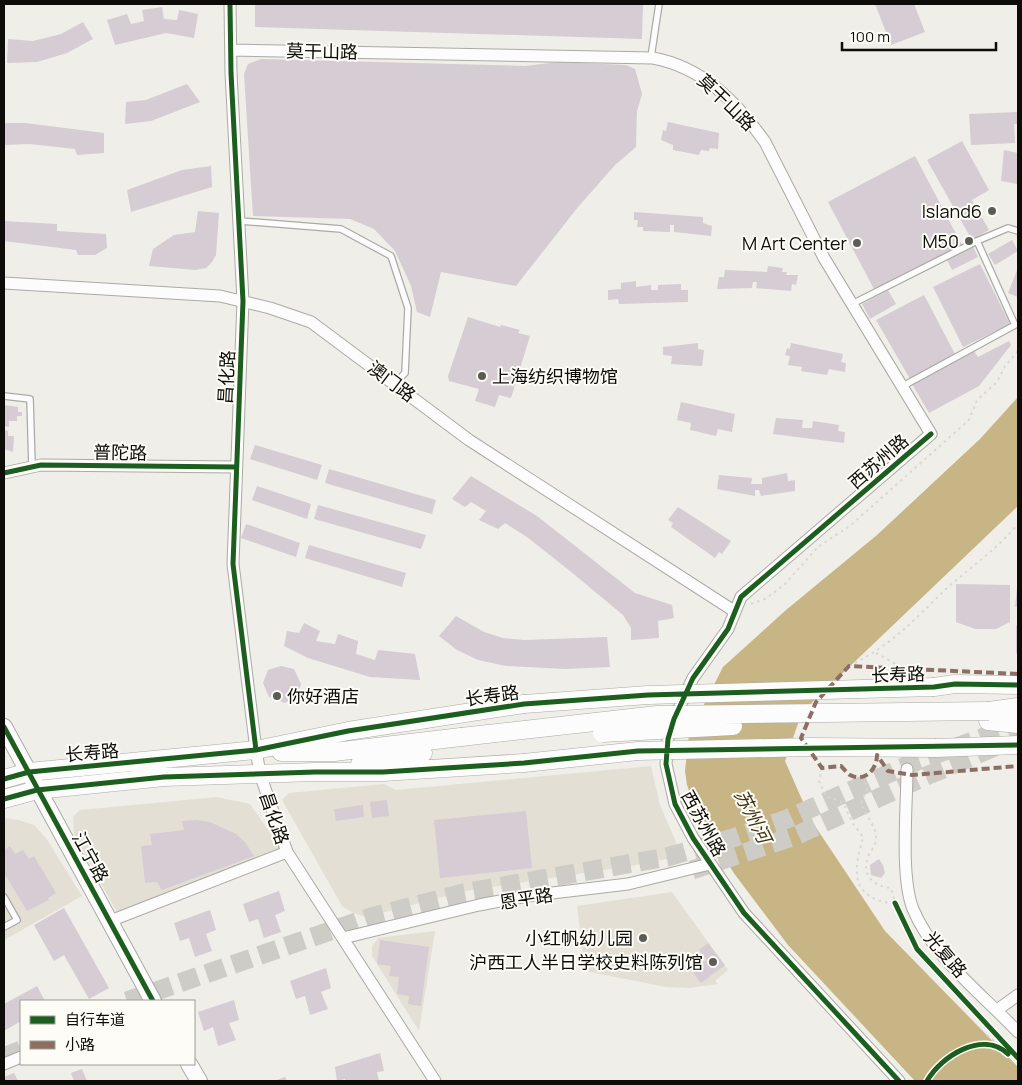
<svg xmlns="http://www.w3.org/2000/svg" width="1022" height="1085" font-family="Manrope,'Noto Sans SC',sans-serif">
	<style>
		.built { fill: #e4dfd4 }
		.water { fill: #c8b585 }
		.building { fill: #d5ccd4 }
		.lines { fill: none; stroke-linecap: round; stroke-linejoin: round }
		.trunk-tunnel { stroke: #ceccc6; stroke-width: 19; stroke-dasharray: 19 9; stroke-linecap: butt }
		.service-casing { stroke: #abaaa5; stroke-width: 8 }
		.minor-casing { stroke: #abaaa5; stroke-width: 13 }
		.secondary-casing { stroke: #abaaa5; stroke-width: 18 }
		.primary-casing { stroke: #abaaa5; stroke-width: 19 }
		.path { stroke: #d7d7d5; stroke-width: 2; stroke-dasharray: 2.5 4; stroke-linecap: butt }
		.service { stroke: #fdfcfc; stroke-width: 5.5 }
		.minor { stroke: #fdfcfc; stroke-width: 11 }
		.secondary { stroke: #fdfcfc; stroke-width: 16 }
		.primary { stroke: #fdfcfc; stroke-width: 18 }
		.primary-bridge-casing { stroke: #abaaa5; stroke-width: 19; stroke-linecap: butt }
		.primary-bridge { stroke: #fdfcfc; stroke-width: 18 }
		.quiet { stroke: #8d6e63; stroke-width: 4; stroke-dasharray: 8 4; stroke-linecap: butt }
		.cycleway-casing { stroke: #fefcf6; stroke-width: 8 }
		.cycleway { stroke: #1b5e20; stroke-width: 5 }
		.poi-dot { fill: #5c5b56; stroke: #fefcf6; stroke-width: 2 }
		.labels { text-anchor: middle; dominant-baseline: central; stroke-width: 4; stroke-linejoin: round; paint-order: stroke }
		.street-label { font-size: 18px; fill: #0d0c08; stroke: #fefcf6 }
		.poi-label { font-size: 18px; fill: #0d0c08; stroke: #fefcf6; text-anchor: end }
		.water-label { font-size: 19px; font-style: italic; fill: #413517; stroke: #fefcf6 }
	</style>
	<rect width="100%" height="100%" fill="#f0eee8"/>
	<!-- built -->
	<path class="built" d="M651 766 660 805 682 856 637 865 466 891 366 917 353 913 342 906 282 800 289 793 384 784 396 790Z
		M217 797 250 804 282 850 118 914 74 834 73 817 80 810Z
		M4 818 19 820 34 825 46 838 82 896 4 940Z
		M672 892 728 970 715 981 718 984 689 988 666 987 585 971 577 906Z
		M435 931 419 1031 372 956V946L378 938Z"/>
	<!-- water -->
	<path class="water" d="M1018 397V506L802 712 785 761 811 820 885 931 1018 1067V1081H915L788 945 733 872 692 799 687 785 685 771 689 734 723 667 786 610 877 535 980 439Z"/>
	<!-- building -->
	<path class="building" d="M255 4H643L642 39 255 27Z
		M875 4H914L925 32 891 45Z
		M162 7 164 19 177 20 179 10 198 14 194 38 166 33 115 45 107 20 127 14 131 24 144 21 142 10Z
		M83 22 93 39 67 53 37 62 7 63 8 39 33 41 61 34Z
		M261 59 525 66 558 62 626 65 635 69 642 94 637 111 636 147 615 165 578 207 516 286 441 272 430 317 417 312 411 286 395 251 374 229 350 219 253 216 244 74 248 64Z
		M187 84 200 102 151 121 125 124 126 102 146 100Z
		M1018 112V124H1014L1015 143 971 145 969 114Z
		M668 122 719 133 718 149 710 148 709 151 701 150 699 155 673 150V145L661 140 663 130 666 131Z
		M4 123H25L104 133V153L77 155 75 149 30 144 4 145Z
		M962 141 989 190 972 200 989 230 972 240 927 160Z
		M1004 150 1018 153V184L1001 181Z
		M915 156 962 245 875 291 828 202Z
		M211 166 212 187 131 212 127 190 182 170Z
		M198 211 219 213 216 255 212 262 206 268 196 270 149 266 153 249 174 235 195 232Z
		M634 212 703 217V223L712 226 711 236 674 232V225H670V232L643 231V227H637L638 220H634Z
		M4 221 57 224V231L106 234 107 248 95 255H78L76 250 4 241Z
		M1012 240 1018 251 995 265 988 254Z
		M973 246 978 257 952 270 947 260Z
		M980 264 1010 324 963 347 933 287Z
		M768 266 783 268 782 272H787L786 275H798L796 285 792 284 791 291 756 288 757 282H753L752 288 717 289 719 277H724L725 270 767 272Z
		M1018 268V297L1008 293Z
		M636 281V287L651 285V290H658V285L681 284V290H688V302L619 304 618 299 608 300V290L621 289V283Z
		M888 290 896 304 870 319 862 304Z
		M924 295 955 354 910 379 876 320Z
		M468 317 500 327 501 325 520 330 518 333 530 336 511 398 499 395 495 407 475 401 479 389 449 381 448 376Z
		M1009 341 1011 345 979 386 929 413 912 384 974 351 978 357Z
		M698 343V349L704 350 702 366 671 364 672 356 663 355V347Z
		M791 343 843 354 841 362 846 363 845 372 829 369 827 375 801 371 802 367 788 365 790 356 785 355 787 348 790 349Z
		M681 402 735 414 732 432 718 429 716 436 690 430 691 423 677 420Z
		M4 405 18 407V412H22V416H17V421H9V427L4 426Z
		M776 418 803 420 802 428H812L813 421 839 425 838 431 845 432 844 443 773 434Z
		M4 430 8 431V436H14L13 452 4 449Z
		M255 445 322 465 317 480 250 459Z
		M329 469 436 500 432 514 325 483Z
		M787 473 788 481 795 480V491L761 496 759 490H755V496L717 489 719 475 752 478 751 484H762V478Z
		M471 476 537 516 635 593 672 605 674 618 658 621 659 638 631 640V628L623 615 570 571 527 537 505 523 498 529 479 520 486 511 471 502 465 507 452 499Z
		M257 486 311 504 307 519 252 500Z
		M318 505 426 535 421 549 314 519Z
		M678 507 731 541 722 554 719 552 715 558 671 527 673 523 668 520Z
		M246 524 300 543 296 557 241 538Z
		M309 545 406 573 402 587 305 558Z
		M956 584 1010 585V622L996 629H975L956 622Z
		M1017 588 1018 606 1015 607Z
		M456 616 484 632 503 638 524 640 607 637 610 667 565 669 506 666 478 660 457 650 439 636Z
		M304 623 320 631 316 641 335 644 338 634 358 641 356 654 375 660 378 650 415 654 420 680 370 677 308 658 284 646 287 631 299 633Z
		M1018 624V654L1016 653V626Z
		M281 666 294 669 301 684 297 696 285 703 269 697 263 683 268 670Z
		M387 800 389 816 372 818 370 802Z
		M363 805 364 817 336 821 334 809Z
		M526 811 532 868 440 878 434 820Z
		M196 820 210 822 236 834 245 842 254 856 162 890 157 882 145 883 141 846 152 845 150 834 184 830 182 821Z
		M10 846 15 854 23 850 29 859 34 856 56 893 48 898 49 900 27 911 4 873V850Z
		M879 859 883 865 885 873 881 878 871 875 870 865Z
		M279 891 285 911 275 915 281 932 264 938 258 919 249 922 243 904Z
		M64 908 109 988 89 999 64 955 54 961 34 925Z
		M210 910 216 930 206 934 212 951 195 957 189 938 180 941 174 923Z
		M380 940 429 947 421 1006 408 1004 409 996 397 994 399 977 389 976 391 966 377 964Z
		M708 943 725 965 701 983 692 971 707 960 699 950Z
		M326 968 331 988 321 992 328 1009 310 1015 305 996 296 999 290 981Z
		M37 986 45 1001H21V1021L4 1031V1004Z
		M234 1000 239 1020 229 1023 236 1040 218 1046 213 1027 204 1031 198 1012Z
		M380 1053 384 1071 377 1072 379 1081H345V1079L337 1081 335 1067Z
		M82 1069 87 1081H74L71 1073Z
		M14 1073 18 1081H4V1077Z
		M285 1077 287 1081H274Z"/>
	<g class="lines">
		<!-- trunk-tunnel -->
		<path class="trunk-tunnel" d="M692 870 795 836 924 777 997 746
			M127 1001 371 917 463 893 667 857 730 839 787 819 917 761 1018 725
			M4 1057 21 1050"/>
		<!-- service casing -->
		<g class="service-casing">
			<path id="service" d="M651 57 659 4
				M240 221 341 229 391 256 408 308 405 373 395 383
				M852 304 977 241 1008 228 1018 231
				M903 386 1015 325 977 241
				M4 396 30 399 32 466
				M4 897 17 920 4 927"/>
		</g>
		<!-- minor casing -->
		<g class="minor-casing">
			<path id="minor" d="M230 4 231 73 243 301 233 564 256 750 260 774 287 852 435 1081
				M231 50 653 58C702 67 737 102 765 142L824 258 931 434 741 597 728 629 693 678 674 719 668 739 666 764 675 804 693 838 744 913 899 1081
				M4 283 220 296 270 308 311 322 469 440 734 611
				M4 473 41 465 236 467
				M907 769C907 806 900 877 913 909 932 956 984 996 1018 1032
				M110 921 287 852
				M343 938 479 905 527 896 628 884 710 864
				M997 1010 1018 995
				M4 1064 21 1057"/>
		</g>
		<!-- secondary casing -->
		<g class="secondary-casing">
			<path id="secondary" d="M4 727 153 1001
				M189 1064 199 1081"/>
		</g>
		<!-- primary casing -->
		<g class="primary-casing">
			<path id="primary" d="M934 687 955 684 1018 685
				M989 711 1018 707
				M988 721 1018 724
				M936 748 1018 745
				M281 752H334L461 737
				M360 764 423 753
				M4 779 29 772 256 750 348 731 524 704
				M4 799 37 790 164 777 315 772H383L524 763"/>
		</g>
		<!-- path -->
		<path class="path" d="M751 604 765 599 784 585 818 547 851 525 969 420 977 400 997 382 1005 366 1018 351
			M876 653 904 669
			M849 666C892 645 913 621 947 588 971 567 997 549 1018 524
			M822 768 819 781 826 797C846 801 843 803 851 820 854 826 859 831 863 837 858 857 848 886 873 898 880 902 892 903 900 905
			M863 776 867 789 861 803C865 815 877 827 876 839 876 846 870 851 868 857 861 876 874 886 891 888L895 903
			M991 1030 987 1035 1005 1051"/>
		<!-- service -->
		<use href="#service" class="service"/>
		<!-- minor -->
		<use href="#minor" class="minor"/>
		<!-- secondary -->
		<use href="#secondary" class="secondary"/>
		<!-- primary -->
		<use href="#primary" class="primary"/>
		<!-- primary-bridge casing -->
		<g class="primary-bridge-casing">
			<path id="primary-bridge" d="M524 704 648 695 934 687
				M602 733 733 726
				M461 737 657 715 989 711
				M524 763 638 751 811 747 936 748"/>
		</g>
		<!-- primary-bridge -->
		<use href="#primary-bridge" class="primary-bridge"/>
		<!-- quiet -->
		<path class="quiet" d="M1018 674 849 666 816 702 801 738 822 768 841 766C843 768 847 773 850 775 865 783 877 769 877 755L888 771 912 775 1018 766"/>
		<!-- cycleway casing -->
		<g class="cycleway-casing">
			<path id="cycleway" d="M230 4 231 73 243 301 233 564 256 750
				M4 473 41 465 236 467
				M4 727 153 1001
				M4 779 29 772 256 750 348 731 524 704 648 695 934 687 955 684 1018 685
				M4 799 37 790 164 777 315 772H383L524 763 638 751 1018 745
				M895 903 917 949 1018 1058
				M899 1081 744 913 693 838 675 804 666 764 668 739 674 719 693 678 728 629 741 597 931 434
				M927 1081C941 1056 983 1030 1008 1054"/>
		</g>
		<!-- cycleway -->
		<use href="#cycleway" class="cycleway"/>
	</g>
	<!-- markers -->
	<g class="poi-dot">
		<circle cx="992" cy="211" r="5"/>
		<circle cx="969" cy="241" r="5"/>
		<circle cx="857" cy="243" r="5"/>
		<circle cx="482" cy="376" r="5"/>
		<circle cx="277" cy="696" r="5"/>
		<circle cx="643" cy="938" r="5"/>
		<circle cx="713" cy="962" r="5"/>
	</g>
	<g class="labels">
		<!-- street labels -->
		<g class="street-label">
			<text transform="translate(322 51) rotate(1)">莫干山路</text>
			<text transform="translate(727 102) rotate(44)">莫干山路</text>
			<text transform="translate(226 377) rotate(-87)">昌化路</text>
			<text transform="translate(392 381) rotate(37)">澳门路</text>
			<text transform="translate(120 452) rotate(1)">普陀路</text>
			<text transform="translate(878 461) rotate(-41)">西苏州路</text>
			<text transform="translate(898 674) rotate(-2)">长寿路</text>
			<text transform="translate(492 695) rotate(-8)">长寿路</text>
			<text transform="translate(92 752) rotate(-5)">长寿路</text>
			<text transform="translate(275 818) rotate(71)">昌化路</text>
			<text transform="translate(704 823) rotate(61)">西苏州路</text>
			<text transform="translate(91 857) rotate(61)">江宁路</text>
			<text transform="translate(526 898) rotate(-9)">恩平路</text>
			<text transform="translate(946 954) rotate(49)">光复路</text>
		</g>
		<!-- poi labels -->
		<g class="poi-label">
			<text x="982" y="211">Island6</text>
			<text x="959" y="241">M50</text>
			<text x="847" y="243">M Art Center</text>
			<text x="492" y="376" text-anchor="start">上海纺织博物馆</text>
			<text x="287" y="696" text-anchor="start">你好酒店</text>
			<text x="633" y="938">小红帆幼儿园</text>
			<text x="703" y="962">沪西工人半日学校史料陈列馆</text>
		</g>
		<!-- water labels -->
		<g class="water-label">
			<text transform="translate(753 816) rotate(63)">苏州河</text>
		</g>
	</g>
	<!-- border -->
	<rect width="1022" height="1085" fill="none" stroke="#0d0c08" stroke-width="10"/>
	<!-- legend -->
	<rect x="20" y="1000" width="175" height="65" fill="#fefcf6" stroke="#9e9c97"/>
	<rect x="30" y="1016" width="25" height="8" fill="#1b5e20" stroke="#9e9c97"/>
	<text x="65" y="1025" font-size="15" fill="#0d0c08">自行车道</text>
	<rect x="30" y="1041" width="25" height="8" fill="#8d6e63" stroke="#9e9c97"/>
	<text x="65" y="1050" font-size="15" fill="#0d0c08">小路</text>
	<!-- scale -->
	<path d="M842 42v8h154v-8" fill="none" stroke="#0d0c08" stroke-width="2.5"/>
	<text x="850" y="42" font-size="15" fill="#0d0c08" stroke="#fefcf6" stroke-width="4" paint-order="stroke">100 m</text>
</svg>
